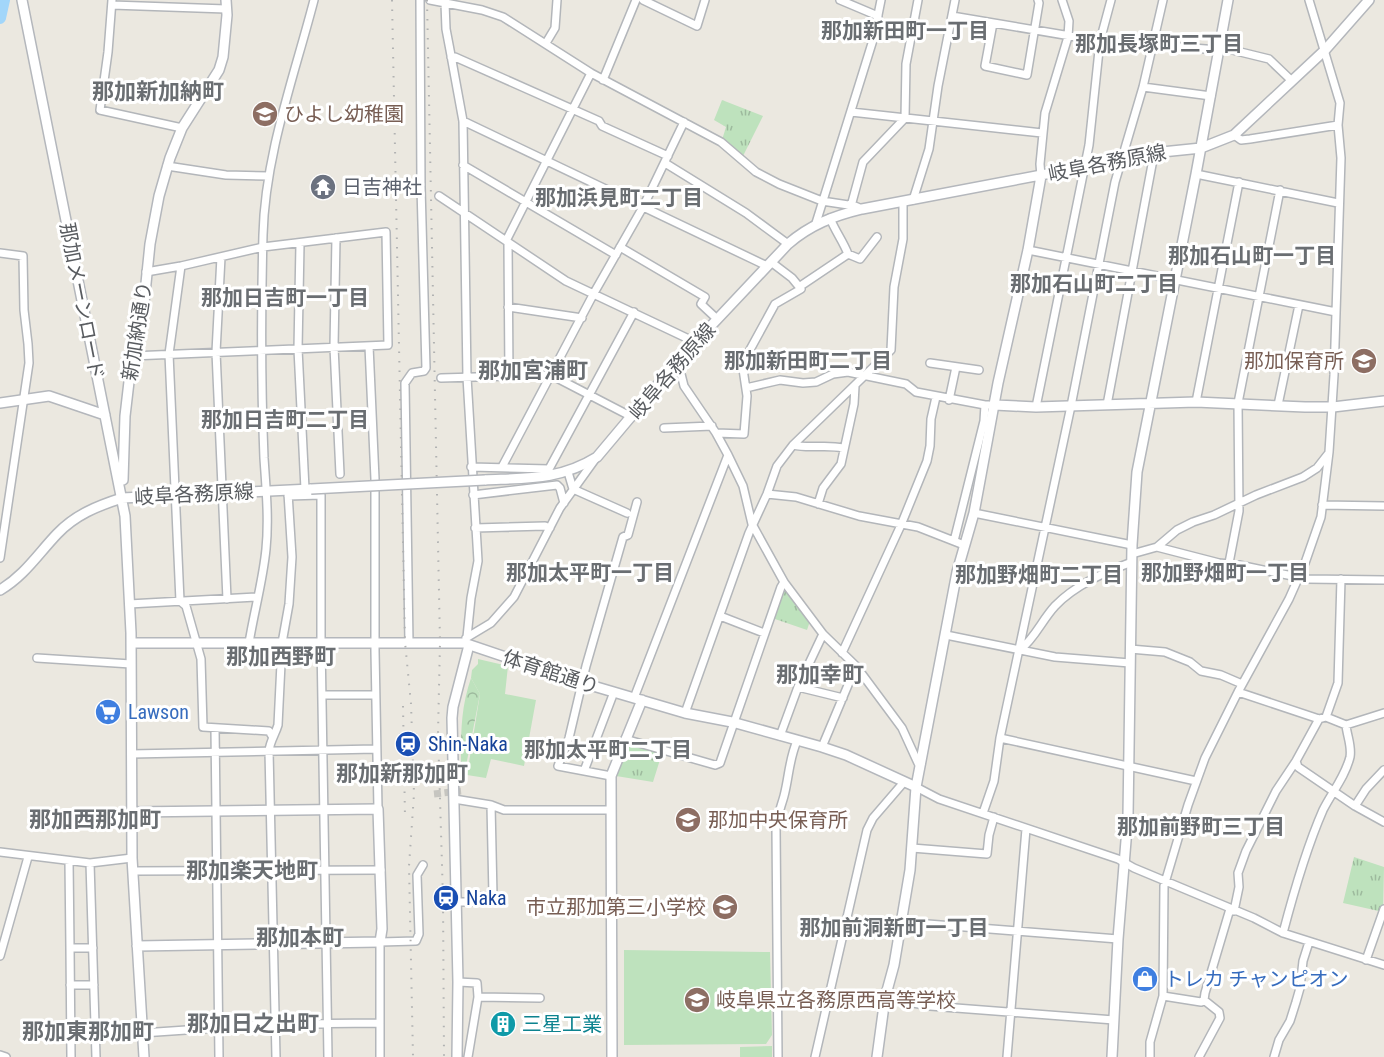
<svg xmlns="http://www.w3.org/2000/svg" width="1384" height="1057" font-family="'Roboto Condensed','Noto Sans JP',sans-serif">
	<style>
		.forest { fill: url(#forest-crowns) }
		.park { fill: url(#park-tufts) }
		.pitch { fill: #bee2bd }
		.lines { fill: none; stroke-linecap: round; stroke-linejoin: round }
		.river { stroke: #a2d6fa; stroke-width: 12 }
		.street-tunnel { stroke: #c6c5c0; stroke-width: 7; stroke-dasharray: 7 3.5; stroke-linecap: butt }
		.street-casing { stroke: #b3b6ba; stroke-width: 10 }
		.secondary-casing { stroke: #b4b7bc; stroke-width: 12 }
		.street { stroke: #fff; stroke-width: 7 }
		.secondary { stroke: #fff; stroke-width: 9 }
		.rail { stroke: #b1b2b2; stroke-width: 2; stroke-dasharray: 1.5 8; stroke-linecap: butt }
		.secondary-bridge-casing { stroke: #b4b7bc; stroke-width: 12; stroke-linecap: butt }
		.secondary-bridge { stroke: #fff; stroke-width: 9 }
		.labels { text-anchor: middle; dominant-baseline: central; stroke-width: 6; stroke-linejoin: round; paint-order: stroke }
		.education-label { font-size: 20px; fill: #785e54; stroke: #fff; text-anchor: start }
		.street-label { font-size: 20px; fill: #595c60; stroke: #fff }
		.worship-label { font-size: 20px; fill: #5b616d; stroke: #fff; text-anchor: start }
		.shop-label { font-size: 20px; fill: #366cbe; stroke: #fff; text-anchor: start }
		.transit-label { font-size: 20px; fill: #164399; stroke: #fff; text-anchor: start }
		.culture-label { font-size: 20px; fill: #0d838f; stroke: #fff; text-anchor: start }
		.neighbourhood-label { font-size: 21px; font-weight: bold; fill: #6a6e72; stroke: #fff }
		.quarter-label { font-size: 22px; font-weight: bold; fill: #6a6e72; stroke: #fff }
	</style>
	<defs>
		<pattern id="forest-crowns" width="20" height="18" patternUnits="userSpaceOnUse" patternTransform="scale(1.5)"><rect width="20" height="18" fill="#bee2bd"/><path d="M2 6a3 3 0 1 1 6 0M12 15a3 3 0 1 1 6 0" fill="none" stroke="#9dba9d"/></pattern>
		<pattern id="park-tufts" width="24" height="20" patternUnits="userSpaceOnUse" patternTransform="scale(1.5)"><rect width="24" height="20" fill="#bee2bd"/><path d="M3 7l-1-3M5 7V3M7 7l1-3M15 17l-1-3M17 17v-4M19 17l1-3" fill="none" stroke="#9dba9d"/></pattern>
	</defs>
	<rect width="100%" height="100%" fill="#ebe8e0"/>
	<!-- forest -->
	<path class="forest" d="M471 678 480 694 465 771 461 770C461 736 460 710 471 678Z"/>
	<!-- park -->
	<path class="park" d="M722 100 763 116 743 156 722 140 726 127 714 120Z
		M785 584 810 621 807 630 772 618Z
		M628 739 663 750 653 782 616 776Z
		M1354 857 1384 867 1383 912 1343 903Z"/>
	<!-- pitch -->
	<path class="pitch" d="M478 659 508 666 505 694 536 700 524 766 491 759 486 778 467 775 480 694 471 678 472 670 478 664Z
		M624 950 770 952 772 1035 766 1044 624 1045Z
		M772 1046V1057H740V1047Z"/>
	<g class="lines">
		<!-- river -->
		<path class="river" d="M0 18 4 0"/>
		<!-- street-tunnel -->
		<path class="street-tunnel" d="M434 794 461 791"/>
		<!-- street casing -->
		<g class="street-casing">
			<path id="street" d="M112 0 108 52 100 110 182 128
				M430 0 482 10 503 17 591 73 721 142 756 172 779 184 822 201 855 206 862 209
				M643 0 697 26 705 0
				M840 0 878 16
				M445 3 446 29 450 50 463 121 467 377 478 561 471 598 467 637
				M112 5 226 9
				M952 16 1100 41 1219 50
				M993 23 985 66 1027 75 1039 3 1038 0
				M546 43 555 28 557 0
				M1220 47 1269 59 1292 81
				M451 57H455L599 121 602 126 668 156
				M603 80 636 0
				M1143 87 1211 96
				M851 112 1042 133
				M463 121 767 266
				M1234 135 1241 140 1250 139 1338 125
				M665 163 746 213 788 244
				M463 165 616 255
				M167 166 226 175 269 176
				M1196 174 1338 203
				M1041 176 1040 164 1045 113 1068 37 1069 21 1062 0
				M439 196 566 281 695 342
				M913 200 929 149 938 86 955 0
				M851 206 863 162 905 118 906 64 918 0
				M830 218C835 231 843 241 848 254L860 259 877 237
				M816 223 873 40 881 0
				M336 238 334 347 340 474
				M506 241 591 73
				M508 243 509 377
				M300 244 298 349 305 489
				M620 247 705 297 701 304 717 319
				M1028 250 1336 312
				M0 253 23 256 24 310 28 344 29 363 0 558
				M221 257 216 352 227 599
				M181 266 169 354 180 601 186 606 201 659 203 727 269 731 272 736
				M799 287 848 254
				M508 307 582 318
				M369 346 375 479V651L378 809
				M132 356 388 345 386 232 263 247 181 266 146 272
				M676 363 680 370 684 386 716 433 728 455 743 486 752 524 784 582 823 634 856 666 902 728 918 763 921 764
				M930 363 979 370
				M441 378 551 375 632 417
				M746 388 780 380 803 383 816 382 833 374 848 372 906 384 916 392 985 405
				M949 400 956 367
				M1196 402 1239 182
				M1107 405 1154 154
				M1278 405 1299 305
				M1036 407 1089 145 1100 41 1111 0
				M664 428 712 426
				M716 433 744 434 747 396 743 369 746 357 775 304 801 289 792 278 771 262
				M793 445C810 449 826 444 843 448
				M471 467 549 469 634 312
				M502 467 594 293 643 207 684 122
				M568 472 573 489 627 513
				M767 494 796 497 859 516 918 527 964 545
				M473 495 557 485 560 488 564 503
				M288 496 321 495V643L328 1057
				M818 504 823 488 841 464 854 404 855 386
				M1322 505 1384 506
				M974 513 1132 545
				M475 528 545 526 550 528
				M954 541 984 421 985 405H989
				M1157 547 1219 563 1239 565 1307 579 1384 580
				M1132 554 1157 547 1177 530 1193 522 1214 515 1256 495 1303 477 1317 468 1328 454
				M1229 563 1239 511 1238 403 1280 190
				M129 604 257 597
				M720 616 764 633
				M946 635 1055 657 1130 663
				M466 638 491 623 514 597 560 508 596 458
				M249 643C254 612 263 580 266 549 269 519 266 488 264 458 261 384 261 309 263 235 265 155 294 77 314 0
				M409 643 405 383 412 373 424 371 426 368 421 187 420 0
				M1130 649 1165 652 1190 662 1201 671 1221 675 1242 684
				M1020 650C1035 638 1042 620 1055 606 1075 585 1105 572 1132 562
				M842 653 901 525 927 461 930 446 931 419 936 397
				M37 658 131 664
				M798 687 843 698
				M1238 692 1319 719 1326 717 1346 725 1384 713
				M322 695H375
				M634 698 728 455
				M685 713 749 533 767 494 777 466 793 445 891 350 894 287 903 239V202
				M1326 717 1338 683 1341 579
				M215 728 219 1057
				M780 736 798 687 823 634
				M1000 738 1196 781
				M625 739 715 765 720 763 781 587 784 582
				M822 747 856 666
				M131 754 376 749
				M1296 761 1298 767 1355 806 1384 822
				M584 771 614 692
				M611 776 558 766 569 738 586 666 623 537 628 535 637 502
				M916 787 939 799 1118 859 1134 868 1254 918 1283 933 1384 965
				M454 799 491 805 504 810H610
				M1355 806 1366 789 1384 770
				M983 813 994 781 1000 738 1071 406 1115 182 1143 87 1163 0
				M912 848 987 854 989 835 994 817
				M0 852 90 863 132 858
				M69 861 70 948
				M90 863 96 1057
				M133 871 381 870
				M456 902H472V899L475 896H493L491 805
				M1234 911 1239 887 1238 873 1246 851 1276 791 1296 761 1319 719
				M902 922 1118 939
				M1283 933C1294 891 1306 849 1323 810 1332 792 1345 777 1350 757 1352 746 1347 736 1346 725
				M0 956 28 857
				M1366 960 1384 909
				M458 982 477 983 478 997 468 1057
				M70 985H94
				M1163 996 1201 1002 1204 1000
				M478 997 540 998
				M885 998 930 1006 1114 1020
				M142 1033 276 1024 380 1023
				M0 1055 6 1057
				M71 1057 70 948H93
				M276 1057 269 751C270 741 275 735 278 725L282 643 289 604 292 557 288 493
				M380 1057V942L416 941 419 934 417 875 423 865
				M778 1057 776 828C777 816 781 807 784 796 789 777 789 759 797 741
				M815 1057 867 830 873 818 904 782
				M1007 1057 1026 829
				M1150 1057V1042L1163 996 1164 886 1188 805 1205 758 1238 692 1289 599 1305 563 1321 517 1329 452 1334 375 1341 158 1338 125 1340 103 1309 0
				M1199 1057 1220 1018 1219 1012 1204 1000 1205 993 1230 909
				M1274 1057 1279 1040 1290 1021 1296 1002 1300 988 1303 961 1309 942"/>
		</g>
		<!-- secondary casing -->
		<g class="secondary-casing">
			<path id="secondary" d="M22 0 125 516 131 633 132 858 144 1057
				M0 403 49 396 105 415
				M995 405 1036 407 1196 402 1305 407H1333L1384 401
				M123 480 125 416 132 356 143 313 150 244 159 196 170 158 182 128 219 70 223 57 227 15 226 0
				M485 480C527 478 560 480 597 457L676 363 788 244C810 225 833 216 862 209L1162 152 1201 148 1234 135 1325 50 1369 0
				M0 590C24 576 38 554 57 534 75 515 97 506 122 498L311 489
				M131 643H464L583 683 685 713 732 722 822 747 846 755 916 787
				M132 812 378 809 382 929 380 942 137 946
				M457 1057 458 982 452 718 453 707 469 645
				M612 1057 611 776 642 700
				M877 1057 885 998 894 965 910 870 916 787 957 572 974 513 998 383 1028 250 1041 176
				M1112 1057 1118 939 1128 816 1132 545 1137 472 1196 174 1228 0"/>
		</g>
		<!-- street -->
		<use href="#street" class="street"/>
		<!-- secondary -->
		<use href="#secondary" class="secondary"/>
		<!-- rail -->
		<path class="rail" d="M392 0 405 642 411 704 414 794 409 866 413 1057
			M427 0 440 642 438 733 443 898 444 1057
			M403 706 405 817"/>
		<!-- secondary-bridge casing -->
		<g class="secondary-bridge-casing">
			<path id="secondary-bridge" d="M311 489 485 480"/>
		</g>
		<!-- secondary-bridge -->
		<use href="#secondary-bridge" class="secondary-bridge"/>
	</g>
	<!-- icons -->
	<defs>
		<g id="school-disc" transform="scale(1.35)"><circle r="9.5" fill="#8d6e63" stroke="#fff"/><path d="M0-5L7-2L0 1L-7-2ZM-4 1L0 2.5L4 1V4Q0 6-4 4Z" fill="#fff"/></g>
		<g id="temple-disc" transform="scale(1.35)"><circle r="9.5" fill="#6b7280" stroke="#fff"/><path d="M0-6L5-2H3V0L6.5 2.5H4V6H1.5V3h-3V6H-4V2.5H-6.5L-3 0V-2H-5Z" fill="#fff"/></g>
		<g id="supermarket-disc" transform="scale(1.35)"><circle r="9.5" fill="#3f7fe0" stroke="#fff"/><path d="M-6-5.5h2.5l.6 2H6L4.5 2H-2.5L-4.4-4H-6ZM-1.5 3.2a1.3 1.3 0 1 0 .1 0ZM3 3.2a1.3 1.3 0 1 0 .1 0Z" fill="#fff"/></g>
		<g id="station-disc" transform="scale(1.35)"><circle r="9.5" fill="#1a4fb4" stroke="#fff"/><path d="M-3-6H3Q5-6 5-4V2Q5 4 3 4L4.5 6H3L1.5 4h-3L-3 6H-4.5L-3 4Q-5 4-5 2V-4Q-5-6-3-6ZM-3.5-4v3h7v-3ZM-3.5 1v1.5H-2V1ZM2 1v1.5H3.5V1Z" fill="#fff"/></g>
		<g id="shop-disc" transform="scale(1.35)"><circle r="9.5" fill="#3f7fe0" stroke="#fff"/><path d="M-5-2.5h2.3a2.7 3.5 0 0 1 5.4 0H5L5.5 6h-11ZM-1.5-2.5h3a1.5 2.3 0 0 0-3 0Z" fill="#fff"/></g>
		<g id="building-disc" transform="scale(1.35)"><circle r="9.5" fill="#0f9aa8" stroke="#fff"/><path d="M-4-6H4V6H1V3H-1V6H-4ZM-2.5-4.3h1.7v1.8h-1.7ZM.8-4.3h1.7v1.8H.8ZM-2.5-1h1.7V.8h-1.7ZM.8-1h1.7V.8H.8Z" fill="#fff"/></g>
	</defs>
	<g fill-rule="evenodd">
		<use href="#school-disc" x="265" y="114"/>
		<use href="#temple-disc" x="323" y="187"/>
		<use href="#school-disc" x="1364" y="361"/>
		<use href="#supermarket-disc" x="108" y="712"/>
		<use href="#station-disc" x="408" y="744"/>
		<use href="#school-disc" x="688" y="820"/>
		<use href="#station-disc" x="446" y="898"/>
		<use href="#school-disc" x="725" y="907"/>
		<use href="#shop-disc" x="1145" y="979"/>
		<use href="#school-disc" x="697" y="1000"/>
		<use href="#building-disc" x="503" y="1024"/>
	</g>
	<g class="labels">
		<!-- education labels -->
		<g class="education-label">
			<text x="284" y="114">ひよし幼稚園</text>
			<text x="1344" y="361" text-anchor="end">那加保育所</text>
			<text x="708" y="820">那加中央保育所</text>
			<text x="706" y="907" text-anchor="end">市立那加第三小学校</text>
			<text x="716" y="1000">岐阜県立各務原西高等学校</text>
		</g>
		<!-- street labels -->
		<g class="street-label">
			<text transform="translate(1107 163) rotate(-11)">岐阜各務原線</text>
			<text transform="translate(82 301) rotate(79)">那加メーンロード</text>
			<text transform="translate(137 331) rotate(-81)">新加納通り</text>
			<text transform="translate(672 371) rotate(-49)">岐阜各務原線</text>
			<text transform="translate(194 494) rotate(-3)">岐阜各務原線</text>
			<text transform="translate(551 672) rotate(18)">体育館通り</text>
		</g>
		<!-- worship labels -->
		<g class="worship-label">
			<text x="342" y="187">日吉神社</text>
		</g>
		<!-- shop labels -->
		<g class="shop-label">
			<text x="128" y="712">Lawson</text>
			<text x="1164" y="979">トレカ チャンピオン</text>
		</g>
		<!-- transit labels -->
		<g class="transit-label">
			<text x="428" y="744">Shin-Naka</text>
			<text x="466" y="898">Naka</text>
		</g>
		<!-- culture labels -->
		<g class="culture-label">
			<text x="522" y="1024">三星工業</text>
		</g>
		<!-- neighbourhood labels -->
		<g class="neighbourhood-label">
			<text x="905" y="31">那加新田町一丁目</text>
			<text x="1159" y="44">那加長塚町三丁目</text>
			<text x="619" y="198">那加浜見町二丁目</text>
			<text x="1252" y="256">那加石山町一丁目</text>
			<text x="1094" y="284">那加石山町二丁目</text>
			<text x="285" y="298">那加日吉町一丁目</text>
			<text x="808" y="361">那加新田町二丁目</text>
			<text x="285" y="420">那加日吉町二丁目</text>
			<text x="590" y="573">那加太平町一丁目</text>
			<text x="1225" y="573">那加野畑町一丁目</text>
			<text x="1039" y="575">那加野畑町二丁目</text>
			<text x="608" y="750">那加太平町二丁目</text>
			<text x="1201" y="827">那加前野町三丁目</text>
			<text x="894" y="928">那加前洞新町一丁目</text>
		</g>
		<!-- quarter labels -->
		<g class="quarter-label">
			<text x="158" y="91">那加新加納町</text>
			<text x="533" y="370">那加宮浦町</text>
			<text x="281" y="656">那加西野町</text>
			<text x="820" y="674">那加幸町</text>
			<text x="402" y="773">那加新那加町</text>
			<text x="95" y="819">那加西那加町</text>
			<text x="252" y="870">那加楽天地町</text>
			<text x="300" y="937">那加本町</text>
			<text x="253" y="1023">那加日之出町</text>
			<text x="88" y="1031">那加東那加町</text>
		</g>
	</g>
</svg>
